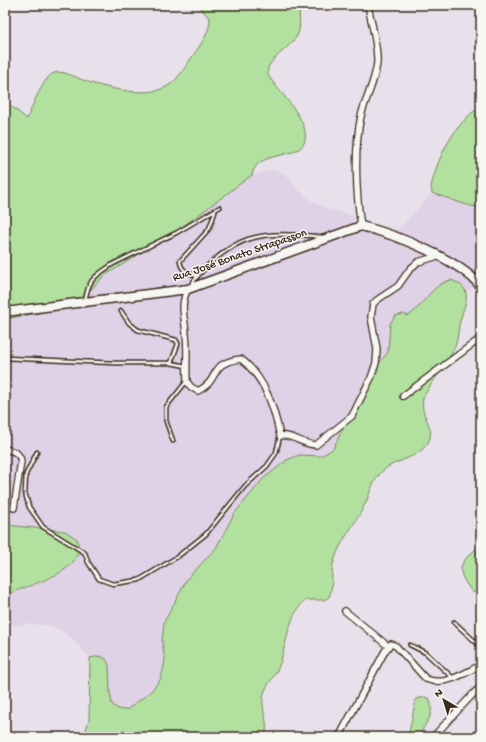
<svg xmlns="http://www.w3.org/2000/svg" width="486" height="742" font-family="'Gochi Hand',sans-serif">
	<style>
		.built { fill: #dfd1e6 }
		.green { fill: #b2e09f; stroke: #76855e }
		.lines { fill: none; stroke-linecap: round; stroke-linejoin: round }
		.lane-casing { stroke: #3b2a1e; stroke-width: 5.5 }
		.street-casing { stroke: #3b2a1e; stroke-width: 8 }
		.secondary-casing { stroke: #3b2a1e; stroke-width: 11 }
		.lane { stroke: #f6f6f2; stroke-width: 2.5 }
		.street { stroke: #f6f6f2; stroke-width: 5.5 }
		.secondary { stroke: #f6f6f2; stroke-width: 8 }
		.labels { text-anchor: middle; dominant-baseline: central; stroke-width: 3; stroke-linejoin: round; paint-order: stroke }
		.street-label { font-size: 12px; fill: #3b2a1e; stroke: #f6f6f2 }
	</style>
	<rect width="100%" height="100%" fill="#e8e0eb"/>
	<filter id="ink" filterUnits="userSpaceOnUse"><feTurbulence type="fractalNoise" baseFrequency=".025" numOctaves="2"/><feDisplacementMap in="SourceGraphic" scale="8" xChannelSelector="R" yChannelSelector="G"/><feConvolveMatrix kernelMatrix="1 2 1 2 8 2 1 2 1" color-interpolation-filters="sRGB"/></filter>
	<g filter="url(#ink)">
		<!-- built -->
		<path class="built" d="M274 170 279 171 287 176 298 190 309 199 323 207 362 219 389 232 397 230 404 224 432 193 467 205 481 208V283L465 292 456 282 428 295 416 311 390 324 388 352 372 372 333 449 321 456 299 455 279 466 257 485 234 514 216 548 200 564 178 593 168 612 164 622 162 642 165 660 163 671 160 680 150 692 138 702 128 709 122 710 116 708 112 704 109 693V665L94 655 90 658 71 637 59 629 47 625 30 624 5 626V596L52 578 65 569 77 553 79 545 73 535 65 531 5 525V319L60 309 77 304 104 276 178 230 252 175Z"/>
		<!-- green -->
		<path class="green" d="M198 5H299C299 14 301 26 298 34 292 46 276 54 268 67V75L272 81C282 94 303 116 305 132 311 164 257 146 252 175L178 230 104 276 77 304 60 309 5 319V101L27 119C31 109 44 76 54 73 63 70 75 77 83 80 104 88 146 98 166 87 177 81 184 69 190 60 198 48 210 34 210 19Z
			M481 106V208L467 205 432 193 431 187C438 156 454 124 481 106Z
			M451 280C476 289 464 304 460 321 458 330 458 342 453 351 445 367 432 381 423 398 419 415 434 425 430 438 422 461 391 458 379 475 371 484 369 498 363 508 354 526 340 541 334 561 330 573 334 586 329 597L324 600H306C286 617 288 645 278 668 274 678 264 687 263 698 261 712 271 724 264 737H84L89 720 90 658 100 656 106 659 109 665 110 693 112 704 116 708 122 710 128 709 150 692 160 680 163 671 165 660 162 642 164 622 187 579 216 548 234 514 263 479 287 460 299 455 321 456 333 449 366 380 388 352 390 324 395 316 404 314 408 316C424 306 431 284 451 280Z
			M5 525 65 531 77 539C89 574 26 584 5 596Z
			M481 545V586L473 593C454 569 458 563 481 545Z
			M425 697 430 699C435 721 424 720 420 737H408L416 699Z"/>
		<g class="lines">
			<!-- lane casing -->
			<g class="lane-casing">
				<path id="lane" d="M197 276C188 273 181 271 180 261L209 229 215 212
					M475 277 481 276
					M191 285C202 268 229 245 249 239 272 232 299 235 323 237
					M85 301C89 278 94 277 113 264L176 233 220 207
					M121 311 129 323 138 330 176 340 178 344 171 363
					M5 358 114 363H171L186 366
					M173 441 166 421V407L186 382
					M37 452 26 474 25 493 29 507 43 527 85 553 88 562 99 579 113 584 139 580 177 557 206 534 245 486 267 466 276 453 280 436
					M454 622 481 647
					M410 645 426 653 453 678"/>
			</g>
			<!-- street casing -->
			<g class="street-casing">
				<path id="street" d="M361 226C356 195 354 147 361 116 366 97 375 82 377 63 378 46 371 22 368 5
					M188 289C179 305 185 317 186 334 188 350 186 366 187 382L191 387 198 391C222 379 207 363 241 359 265 378 274 407 280 436 293 434 303 445 316 445L352 416 371 378 376 363 377 349 371 317 373 304 377 300 398 286 410 269 418 262 438 256
					M403 396 481 338
					M5 449C13 451 19 452 21 461L14 508
					M345 611 388 646
					M339 737 385 651 391 644 396 646 426 679C445 687 464 673 481 665
					M433 737 476 691 481 688"/>
			</g>
			<!-- secondary casing -->
			<g class="secondary-casing">
				<path id="secondary" d="M5 312 188 289 361 226C394 234 461 260 481 287"/>
			</g>
			<!-- lane -->
			<use href="#lane" class="lane"/>
			<!-- street -->
			<use href="#street" class="street"/>
			<!-- secondary -->
			<use href="#secondary" class="secondary"/>
		</g>
	</g>
	<g class="labels">
		<!-- street labels -->
		<g class="street-label">
			<text transform="translate(240 256) rotate(-19)">Rua José Bonato Strapasson</text>
		</g>
	</g>
	<!-- margin -->
	<rect width="486" height="742" fill="none" stroke="#f6f6f2" stroke-width="20"/>
	<rect x="10" y="10" width="466" height="722" fill="none" stroke="#3b2a1e" stroke-width="1.5" filter="url(#ink)"/>
	<!-- north arrow -->
	<g transform="translate(444 700) rotate(322)" stroke="#f6f6f2" stroke-width="3" paint-order="stroke">
	<path d="M0-3L7 15L0 10L-7 15Z" fill="#3b2a1e"/>
	<text y="-6" font-size="11" font-weight="bold" text-anchor="middle" fill="#3b2a1e">N</text>
	</g>
</svg>
